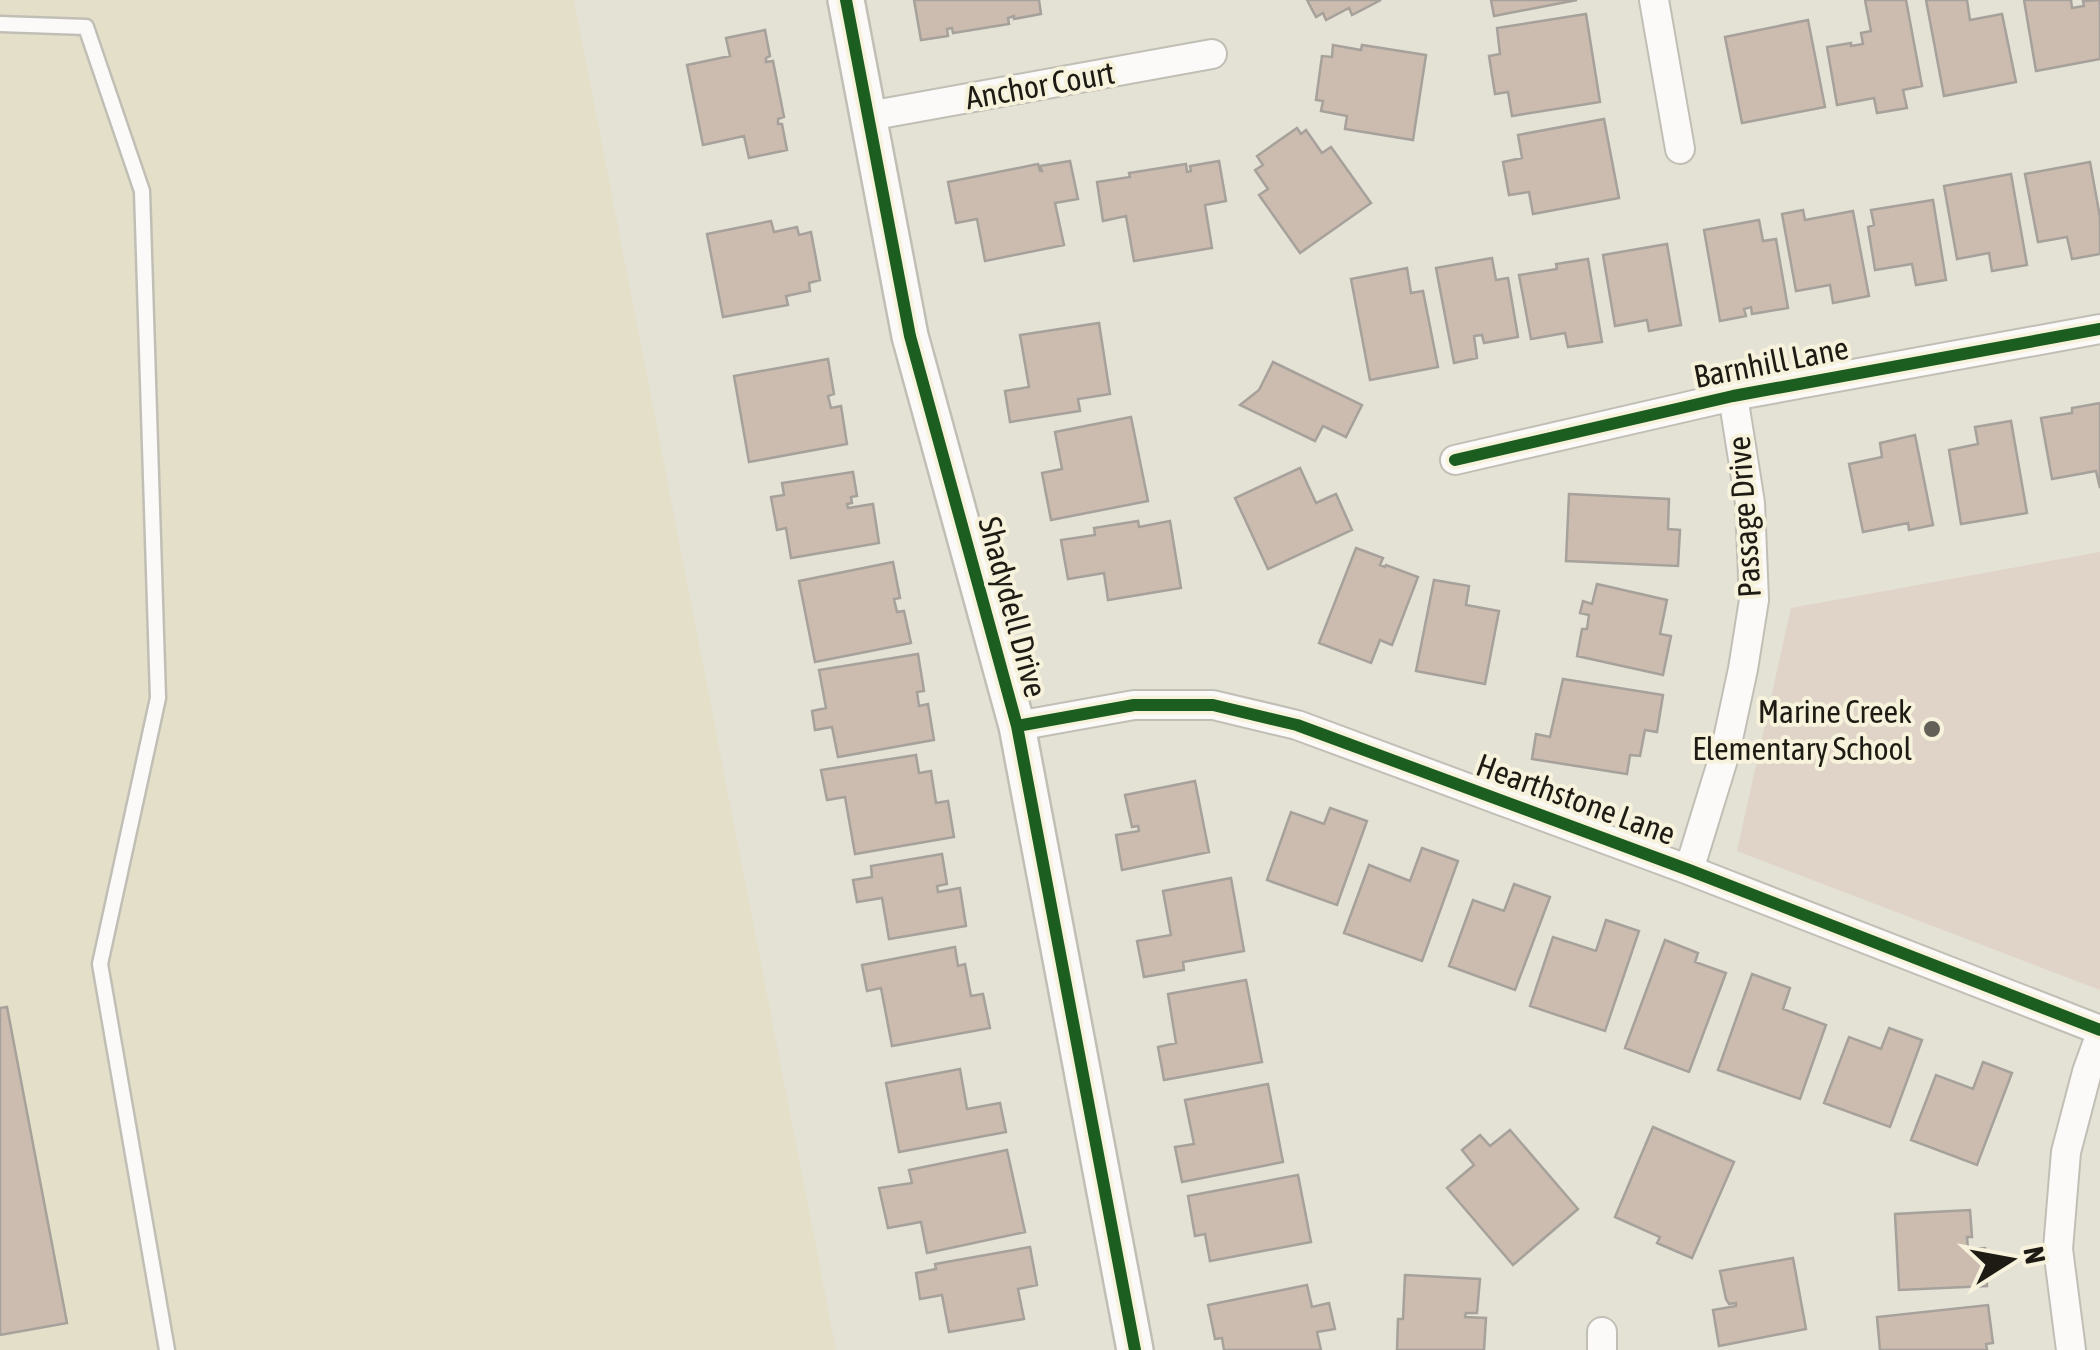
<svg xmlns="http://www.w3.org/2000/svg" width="2100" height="1350" font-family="'Asap Condensed',sans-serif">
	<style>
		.built { fill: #e4dfc9 }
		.education { fill: #e0d3c7 }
		.building { fill: #ccbcb0; stroke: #a6a19a; stroke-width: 2.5 }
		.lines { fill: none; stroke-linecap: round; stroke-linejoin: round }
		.service-casing { stroke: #c1bfb5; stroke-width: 19 }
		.minor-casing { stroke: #c1bfb5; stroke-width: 32 }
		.tertiary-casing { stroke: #c1bfb5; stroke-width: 40 }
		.service { stroke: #fbfaf9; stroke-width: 14 }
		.minor { stroke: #fbfaf9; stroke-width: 28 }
		.tertiary { stroke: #fbfaf9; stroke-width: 35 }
		.cycleway-casing { stroke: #f7f2dc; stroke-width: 19 }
		.cycleway { stroke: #1b5e20; stroke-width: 12 }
		.poi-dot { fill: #636057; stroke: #f7f2dc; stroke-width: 4 }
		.labels { text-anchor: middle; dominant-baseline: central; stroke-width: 8; stroke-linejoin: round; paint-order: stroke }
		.street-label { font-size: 32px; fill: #1d1b13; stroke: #f7f2dc }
		.poi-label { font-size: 32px; fill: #1d1b13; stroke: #f7f2dc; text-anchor: end }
	</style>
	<rect width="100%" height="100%" fill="#e4e1d5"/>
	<!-- built -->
	<path class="built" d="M0 0H574L836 1350H0Z"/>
	<!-- education -->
	<path class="education" d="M2100 552V990L1737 851 1791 608Z"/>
	<!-- building -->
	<path class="building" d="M914 0H1039L1041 14 1014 19V16L1008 18 1009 24 953 33 952 28 947 29 948 36 921 40Z
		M1307 0H1381L1352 15 1349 8 1326 20 1323 13 1316 17Z
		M1491 0H1577L1494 16Z
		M1865 0H1906L1922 86 1903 90 1907 108 1877 113 1874 98 1837 105 1827 47 1851 43V46L1863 44 1861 33 1871 31Z
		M1926 0H1967L1970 20 2002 14 2016 82 1944 96Z
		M2024 0H2071L2072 8 2084 6 2083 1 2100 0V59L2036 71Z
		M1586 14 1600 102 1512 116 1508 92 1495 94 1489 56 1500 54 1497 28Z
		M1808 20 1825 107 1742 123 1725 37Z
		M765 30 770 56 766 58V62L773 61 784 117 778 119V124H782L787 150 749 158 744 136 703 145 687 65 730 56 726 38Z
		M1333 45 1361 50 1362 45 1426 55 1413 140 1345 129 1347 116 1321 111 1323 101 1316 100 1322 56 1332 57Z
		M1604 119 1619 198 1533 214 1529 192 1509 195 1503 162 1522 158 1518 135Z
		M1297 128 1301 134 1306 130 1322 153 1331 147 1371 203 1300 253 1259 195 1268 189 1255 170 1263 165 1257 156Z
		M1070 161 1078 199 1055 203 1064 245 985 261 977 219 956 223 948 182 1038 164 1040 171H1042L1040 166Z
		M1219 161 1226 201 1205 205 1212 248 1134 261 1126 216 1103 221 1097 182 1130 177 1129 173 1186 164 1187 172 1191 171 1190 166Z
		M2090 162 2100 217V254L2072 259 2067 237 2038 242 2025 174Z
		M2011 174 2027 265 1992 271 1989 253 1957 259 1944 186Z
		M1933 200 1946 280 1916 285 1912 264 1875 270 1868 227 1874 225 1871 210Z
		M1803 210 1805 220 1853 211 1869 296 1833 303 1830 285 1796 291 1782 214Z
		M1759 220 1763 241 1776 239 1788 308 1752 314 1751 307 1744 309 1746 316 1720 321 1704 230Z
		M771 221 774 232 797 227 799 235 811 232 820 280 809 283 810 291 786 296 788 305 723 317 707 234Z
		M1667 244 1681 325 1649 331 1647 320 1615 326 1603 255Z
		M1492 258 1496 280 1508 278 1518 337 1484 343 1482 335 1474 336 1477 358 1454 363 1436 268Z
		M1588 259 1602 342 1568 347 1565 333 1531 339 1519 275 1557 269 1556 264Z
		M1407 268 1411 293 1423 291 1438 367 1370 380 1351 279Z
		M1099 323 1110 394 1078 399 1080 411 1010 422 1005 391 1029 387 1020 335Z
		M828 359 834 394 828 396 831 408 841 406 847 444 749 462 734 376Z
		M1273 362 1362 405 1346 437 1323 426 1315 441 1240 405 1259 390Z
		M2100 403V488L2096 471 2052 479 2041 418 2072 413V408Z
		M1131 417 1148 501 1051 520 1042 473 1062 469 1055 432Z
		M2011 421 2027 513 1961 524 1949 450 1978 444 1975 427Z
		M1915 435 1933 525 1909 530 1908 523 1863 532 1849 464 1882 457 1880 443Z
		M1300 468 1316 503 1336 494 1352 530 1268 569 1235 498Z
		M853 472 857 496 851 497 852 503 847 504 848 508 873 504 879 543 791 558 786 528 777 530 771 497 784 495 782 483Z
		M1569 494 1669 499 1668 529 1680 530 1678 566 1566 561Z
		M1138 521 1139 527 1170 521 1181 588 1108 600 1104 573 1068 579 1061 540 1095 535 1094 528Z
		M1356 548 1383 558 1380 565 1385 567 1386 565 1418 577 1392 645 1380 640 1371 663 1319 643Z
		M893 562 900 598 894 599 897 612 904 611 911 643 815 662 799 581Z
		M1434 580 1469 586 1466 605 1499 611 1485 684 1416 671Z
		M1597 584 1667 600 1660 634 1671 636 1663 675 1577 656 1582 629H1587L1589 615 1580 613 1583 601 1592 604Z
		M918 654 924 691 917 692 919 706 928 704 934 740 838 757 832 727 815 730 812 711 826 708 819 670Z
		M1563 679 1663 695 1657 732 1645 730 1640 756 1630 755 1627 774 1532 759 1536 734 1550 737Z
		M916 755 919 773 931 771 936 803 948 801 954 837 855 854 845 797 827 800 821 770Z
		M1195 781 1209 852 1122 870 1116 835 1139 831 1138 826 1132 827 1125 795Z
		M1330 808 1367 821 1337 905 1267 880 1291 812 1324 824Z
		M1422 848 1458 861 1422 961 1344 933 1369 865 1410 881Z
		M942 854 947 884 937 886 938 892 960 888 966 926 889 939 882 898 857 902 853 880 872 877 871 866Z
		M1231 878 1244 951 1183 962 1184 970 1144 977 1137 941 1171 935 1163 891Z
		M1514 884 1550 897 1515 990 1449 966 1473 900 1504 911Z
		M1606 920 1639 931 1605 1031 1530 1006 1553 937 1596 951Z
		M1665 940 1698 953 1695 962 1726 973 1689 1072 1625 1048Z
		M955 947 958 966 965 964 971 996 983 994 990 1028 892 1046 881 988 867 991 862 965Z
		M1752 974 1790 988 1783 1009 1826 1025 1800 1099 1718 1070Z
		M1246 980 1262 1062 1164 1080 1158 1047 1176 1043 1168 994Z
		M7 1007 67 1323 0 1335V1008Z
		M1889 1028 1922 1040 1890 1127 1824 1103 1849 1037 1881 1049Z
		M1983 1062 2012 1073 1977 1165 1911 1140 1936 1075 1973 1089Z
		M960 1069 967 1109 1000 1103 1006 1132 899 1152 886 1083Z
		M1268 1084 1283 1162 1182 1182 1175 1147 1194 1144 1185 1100Z
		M1653 1127 1734 1162 1692 1258 1657 1243 1660 1237 1615 1217Z
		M1510 1130 1578 1209 1513 1265 1447 1188 1474 1165 1462 1150 1480 1135 1490 1146Z
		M1007 1150 1025 1232 927 1253 921 1222 888 1228 879 1188 912 1183 909 1170Z
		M1298 1175 1311 1242 1210 1261 1205 1234 1195 1236 1188 1196Z
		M1970 1210 1972 1237H1967L1968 1249 1985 1248 1987 1286 1899 1290 1895 1214Z
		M1030 1247 1037 1285 1018 1289 1024 1319 949 1332 942 1295 920 1299 916 1273 936 1269 935 1264Z
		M1793 1258 1806 1329 1719 1346 1713 1310 1736 1306V1303L1729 1304 1726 1299 1720 1271Z
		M1405 1275 1480 1279 1477 1313H1466L1465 1317 1486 1318 1484 1350H1397L1398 1319H1403Z
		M1307 1285 1312 1307 1329 1303 1335 1329 1317 1332 1321 1350H1224L1222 1338 1215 1339 1208 1305Z
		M1988 1305 1993 1343 1986 1344 1987 1350H1880L1877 1317Z"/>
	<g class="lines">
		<!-- service casing -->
		<g class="service-casing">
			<path id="service" d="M0 24 86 27 142 191 158 698 100 964 167 1350"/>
		</g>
		<!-- minor casing -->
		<g class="minor-casing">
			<path id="minor" d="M1654 0 1680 149
				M869 116 1212 54
				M1455 460 1733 396 2100 329
				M1017 726 1134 705H1213L1297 725 1689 870 2100 1030
				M1689 870 1725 753 1743 669 1754 600 1750 503 1733 396
				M1602 1332V1350
				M2071 1350 2058 1249 2066 1152 2087 1072 2100 1036"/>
		</g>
		<!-- tertiary casing -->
		<g class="tertiary-casing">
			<path id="tertiary" d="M846 0 910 336 1017 726 1135 1350"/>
		</g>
		<!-- service -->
		<use href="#service" class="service"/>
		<!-- minor -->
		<use href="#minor" class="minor"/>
		<!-- tertiary -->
		<use href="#tertiary" class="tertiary"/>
		<!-- cycleway casing -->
		<g class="cycleway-casing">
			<path id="cycleway" d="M846 0 910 336 1017 726 1135 1350
				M1455 460 1733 396 2100 329
				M1017 726 1134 705H1213L1297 725 1689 870 2100 1030"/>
		</g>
		<!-- cycleway -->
		<use href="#cycleway" class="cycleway"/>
	</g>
	<!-- markers -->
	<circle class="poi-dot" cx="1932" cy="729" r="10"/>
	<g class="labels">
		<!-- street labels -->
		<g class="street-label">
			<text transform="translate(1040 85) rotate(-10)">Anchor Court</text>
			<text transform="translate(1771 362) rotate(-11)">Barnhill Lane</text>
			<text transform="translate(1744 517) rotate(-94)">Passage Drive</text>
			<text transform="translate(1013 607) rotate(75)">Shadydell Drive</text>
			<text transform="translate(1576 799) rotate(20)">Hearthstone Lane</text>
		</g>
		<!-- poi labels -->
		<g class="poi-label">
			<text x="1912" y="711">Marine Creek<tspan x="1912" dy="37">Elementary School</tspan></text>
		</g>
	</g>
	<!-- north arrow -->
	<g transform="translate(2010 1260) rotate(79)" stroke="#f7f2dc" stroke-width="8" paint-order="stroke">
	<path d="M0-8L18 38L0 25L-18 38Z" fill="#1d1b13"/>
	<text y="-15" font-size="28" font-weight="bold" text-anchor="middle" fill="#1d1b13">N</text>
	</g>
</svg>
